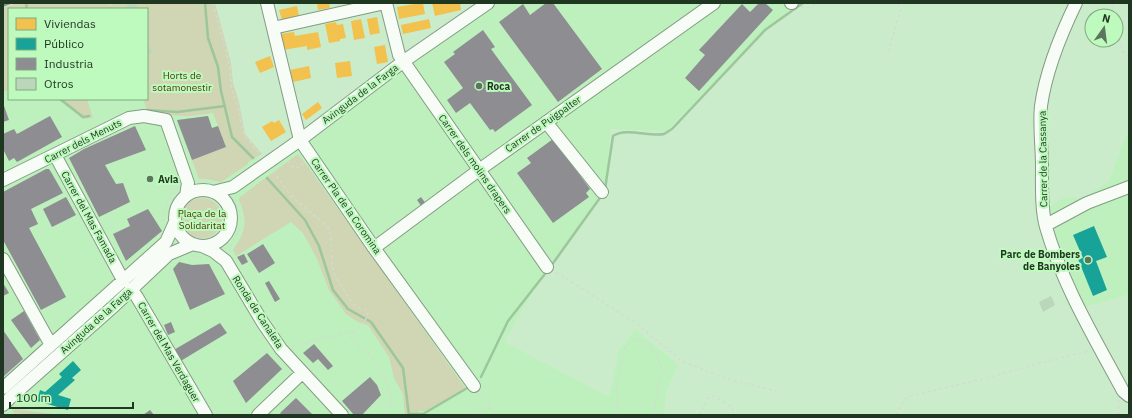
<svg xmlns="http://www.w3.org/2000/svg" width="1132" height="418" font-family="'IBM Plex Sans',sans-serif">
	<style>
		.built { fill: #bdf0bd }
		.green { fill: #d0d5b3 }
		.homes { fill: #f2c14e }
		.public { fill: #17a398 }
		.industry { fill: #8d8d92 }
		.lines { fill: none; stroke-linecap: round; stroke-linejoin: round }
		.stream { stroke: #9cc69c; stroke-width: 2.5 }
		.building { fill: #bcd6bc }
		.minor-casing { stroke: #839c83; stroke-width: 14 }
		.path { stroke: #d2dcd2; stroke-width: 1.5; stroke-dasharray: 3 3; stroke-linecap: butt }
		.minor { stroke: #f7fcf7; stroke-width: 12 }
		.poi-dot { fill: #5b765c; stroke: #bef9be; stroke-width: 1.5 }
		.labels { text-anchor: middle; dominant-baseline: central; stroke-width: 4; stroke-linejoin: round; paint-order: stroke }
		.park-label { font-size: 10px; fill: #4e3b0c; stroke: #bef9be }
		.poi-label { font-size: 10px; font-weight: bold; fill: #1f3620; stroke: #bef9be; text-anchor: start }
		.street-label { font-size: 10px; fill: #1f3620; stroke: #bef9be }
	</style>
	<rect width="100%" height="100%" fill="#cbeccb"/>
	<!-- built -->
	<path class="built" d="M492 3H795L666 131 610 129 607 184 570 238 547 267 504 342 609 397 619 351 635 329 678 365 666 392 664 415H3V92L9 90V99H58L83 119 93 118 87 99H143L149 115 192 116 213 113 218 126 247 162 257 157 263 165Z
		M1129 133V294L1075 310 1039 214 1065 197 1083 198 1109 181 1126 136Z"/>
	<!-- green -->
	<path class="green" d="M16 3H215L231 63 233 83 239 102 245 134 262 154 248 162V164L221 182 206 179H199L192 160 226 147 213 113 192 116 149 115 143 99H147V9H9V90L3 92V8Z
		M58 99H87L93 118 83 119Z
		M298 154 309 168 466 389 426 411H419L418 415H405L403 394 394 378 389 357 368 325 358 322 346 314 329 290 317 259 303 233 291 222 236 256 233 250C246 231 248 221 239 200L240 197Z
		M182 218a20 20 0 1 1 40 0a20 20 0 1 1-40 0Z
		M15 409 60 415H24L18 413 16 415 12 411Z"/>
	<!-- homes -->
	<path class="homes" d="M317 3H329L330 8 318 10Z
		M420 3H423L425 14 399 19 397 7Z
		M432 3H460L461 10 435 16Z
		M297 6 299 16 282 20 279 10Z
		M377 17 380 33 370 35 367 19Z
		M361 19 365 38 354 40 351 21Z
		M429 19 431 28 403 34 401 25Z
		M336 22 337 25 343 24 346 38 340 39V41L329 43 325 24Z
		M294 32 295 36 318 32 321 47 307 50V46L283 50 280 34Z
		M385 45 388 62 377 64 374 47Z
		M270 56 274 67 260 73 255 62Z
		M350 61 352 76 337 78 335 63Z
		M309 66 311 78 293 82 290 70Z
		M318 102 322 108 306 120 302 114Z
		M279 120 286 132 271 141 262 127 272 121 274 123Z"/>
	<!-- public -->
	<path class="public" d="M1094 226 1107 257 1096 261 1107 290 1093 296 1078 259 1083 258 1073 235Z
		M73 361 81 370 72 378 75 380 58 395 71 399 68 410 37 401 40 390 45 392 62 377 59 374Z"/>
	<!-- industry -->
	<path class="industry" d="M3 3H13L3 7Z
		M546 3H553L602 69 558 102 499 22 523 4 530 15Z
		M759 3H765L773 10 699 91 685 78 705 55 699 50 742 4 750 12Z
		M483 30 495 47 491 49 532 105 495 132 493 129 490 130 470 103 456 113 447 100 463 88 444 62 455 54 453 52Z
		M3 103 9 120 3 122Z
		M50 116 62 137 17 162 14 158 9 161 3 149V134L14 129 17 134Z
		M208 116 212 128 218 126 226 147 192 160 177 120Z
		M135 126 146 150 105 165 116 184 123 183 130 202 99 217 69 158 84 149Z
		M553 139 590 189 586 193 589 197 553 223 517 173 531 163 527 158Z
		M46 169H49L51 172 63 193 31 209 38 224 29 228 66 297 41 310 3 240V192Z
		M66 197 76 215 52 227 43 209Z
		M421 197 426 204 422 207 417 200Z
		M148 209 162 231 126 261 113 234 130 226 127 219Z
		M263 244 275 263 259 273 247 254Z
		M244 254 248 262 242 265 237 257Z
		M179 262 192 265 209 264 225 294 190 310 173 269Z
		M269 281 280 299 275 302 265 283Z
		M3 283 9 293 3 296Z
		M24 311 40 340 31 348 11 320Z
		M171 322 175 332 168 335 164 325Z
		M220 323 227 333 179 362 172 351Z
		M3 330 23 359 3 377Z
		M314 344 333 366 328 370 318 359 313 363 303 353Z
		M267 353 282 369 246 403 233 381Z
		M370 377 377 385 381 395 362 415H354L342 401Z
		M296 398 313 415H282L280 413Z
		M150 410 154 415H143Z"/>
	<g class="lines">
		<!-- stream -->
		<path class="stream" d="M26 3 27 9
			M205 3 208 38 218 67 221 91 232 137 253 158
			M60 99 83 117 89 116
			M147 110 177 112 225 106
			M267 178 305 220 319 246 333 290 348 309 371 322 403 368 409 415
			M605 189 613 136C625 127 650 137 664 134 666 133 670 130 672 129L765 30 803 3
			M551 266 602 195
			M481 377 508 321 548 270
			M410 414H423L469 387"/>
	</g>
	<!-- building -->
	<path class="building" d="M126 3H136L138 9H128Z
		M147 39 152 53 147 55Z
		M1051 296 1055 305 1043 312 1039 302Z"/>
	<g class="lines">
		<!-- minor casing -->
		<g class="minor-casing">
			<path id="minor" d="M267 3 300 140 374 248 474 386
				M386 3 399 55 547 267
				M791 3H792
				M1076 3C1060 36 1046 70 1041 106 1039 124 1042 148 1042 166 1042 185 1041 209 1046 227 1063 286 1094 337 1123 391L1129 396
				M273 28 385 3
				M546 122 602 192
				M55 155 123 280
				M3 180 129 118 144 116 166 120 188 183 186 196
				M175 218a28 28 0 1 1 56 0a28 28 0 1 1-56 0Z
				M213 192 233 187 300 140 404 61 488 3
				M1046 225 1087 203 1129 187
				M202 246 213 251 226 261 263 323 281 349 342 415
				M374 248 479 170 714 3
				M3 259 51 345
				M131 289 137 297 206 415
				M3 388 166 242 175 222
				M3 405 10 398 114 306 169 254 193 244
				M258 415 302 373"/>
		</g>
		<!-- path -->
		<path class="path" d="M110 3 112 9
			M213 3 229 63 232 91 238 107 243 131 244 135 261 155
			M1112 3 1114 16
			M801 7 808 8 818 3
			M1116 28 1123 52 1129 57
			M888 52 901 8 896 3
			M288 160C290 168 298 171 303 163
			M273 171 291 196 321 221 329 229 331 235 332 264 335 276 351 301 357 307 368 311C368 322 358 327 351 334 351 344 363 348 369 354 376 360 393 393 392 401 391 406 388 411 385 415
			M198 180 212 182
			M163 222C162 209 168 199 176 188L173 177 175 176
			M231 252 229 248 240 230 241 215 235 197
			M192 256 204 258
			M556 272 637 324 682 361 724 378 776 391
			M292 346 353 331
			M479 394 497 415
			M465 415 490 408
			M619 415 616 391 625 348 634 340 646 342 658 357 662 372 655 403 656 415
			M699 415 708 398 714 396 732 407 734 415
			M896 415 904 400 910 396 983 379 1066 356 1090 351
			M1118 415 1119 400"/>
		<!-- minor -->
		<use href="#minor" class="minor"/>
	</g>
	<!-- markers -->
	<g class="poi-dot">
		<circle cx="479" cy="86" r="4"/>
		<circle cx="150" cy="179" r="4"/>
		<circle cx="1088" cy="260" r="4"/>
	</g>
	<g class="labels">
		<!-- park labels -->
		<g class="park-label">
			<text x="182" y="75">Horts de<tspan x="182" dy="12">sotamonestir</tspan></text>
			<text x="202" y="213">Plaça de la<tspan x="202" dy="12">Solidaritat</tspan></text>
		</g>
		<!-- poi labels -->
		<g class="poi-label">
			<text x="487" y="86">Roca</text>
			<text x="158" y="179">Avia</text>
			<text x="1080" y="254" text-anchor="end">Parc de Bombers<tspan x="1080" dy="12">de Banyoles</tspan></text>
		</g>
		<!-- street labels -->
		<g class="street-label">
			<text transform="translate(360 94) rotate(-37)">Avinguda de la Farga</text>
			<text transform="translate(543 124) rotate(-35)">Carrer de Puigpalter</text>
			<text transform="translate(83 141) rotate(-27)">Carrer dels Menuts</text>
			<text transform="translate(1043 159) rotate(-91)">Carrer de la Cassanya</text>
			<text transform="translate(475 164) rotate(55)">Carrer dels molins drapers</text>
			<text transform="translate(346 206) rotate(55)">Carrer Pla de la Coromina</text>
			<text transform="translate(89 217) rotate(61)">Carrer del Mas Famada</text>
			<text transform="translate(258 312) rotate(57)">Ronda de Canaleta</text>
			<text transform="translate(96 321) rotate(-42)">Avinguda de la Farga</text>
			<text transform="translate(169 352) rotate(60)">Carrer del Mas Verdaguer</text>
		</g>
	</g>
	<!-- border -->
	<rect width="1132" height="418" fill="none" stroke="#1f3620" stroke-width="8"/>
	<!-- legend -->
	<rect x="8" y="8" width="140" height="92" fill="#bef9be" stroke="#7eab7f"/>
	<rect x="16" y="18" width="20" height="12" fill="#f2c14e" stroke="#7eab7f"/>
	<text x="44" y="28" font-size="12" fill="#1f3620">Viviendas</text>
	<rect x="16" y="38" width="20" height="12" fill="#17a398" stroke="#7eab7f"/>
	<text x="44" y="48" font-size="12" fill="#1f3620">Público</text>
	<rect x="16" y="58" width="20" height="12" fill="#8d8d92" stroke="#7eab7f"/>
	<text x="44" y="68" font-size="12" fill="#1f3620">Industria</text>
	<rect x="16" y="78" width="20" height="12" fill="#bcd6bc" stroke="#7eab7f"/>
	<text x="44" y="88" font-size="12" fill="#1f3620">Otros</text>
	<!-- north arrow -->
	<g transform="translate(1104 28) rotate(14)"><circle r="19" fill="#bef9be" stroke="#7eab7f"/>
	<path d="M0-3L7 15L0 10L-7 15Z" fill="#5b765c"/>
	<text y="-6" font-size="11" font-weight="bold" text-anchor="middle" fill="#1f3620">N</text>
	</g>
	<!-- scale -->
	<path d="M10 402v6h123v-6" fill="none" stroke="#1f3620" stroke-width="2"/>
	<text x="16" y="402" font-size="12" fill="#1f3620" stroke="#bef9be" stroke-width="3" paint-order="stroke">100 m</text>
</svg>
